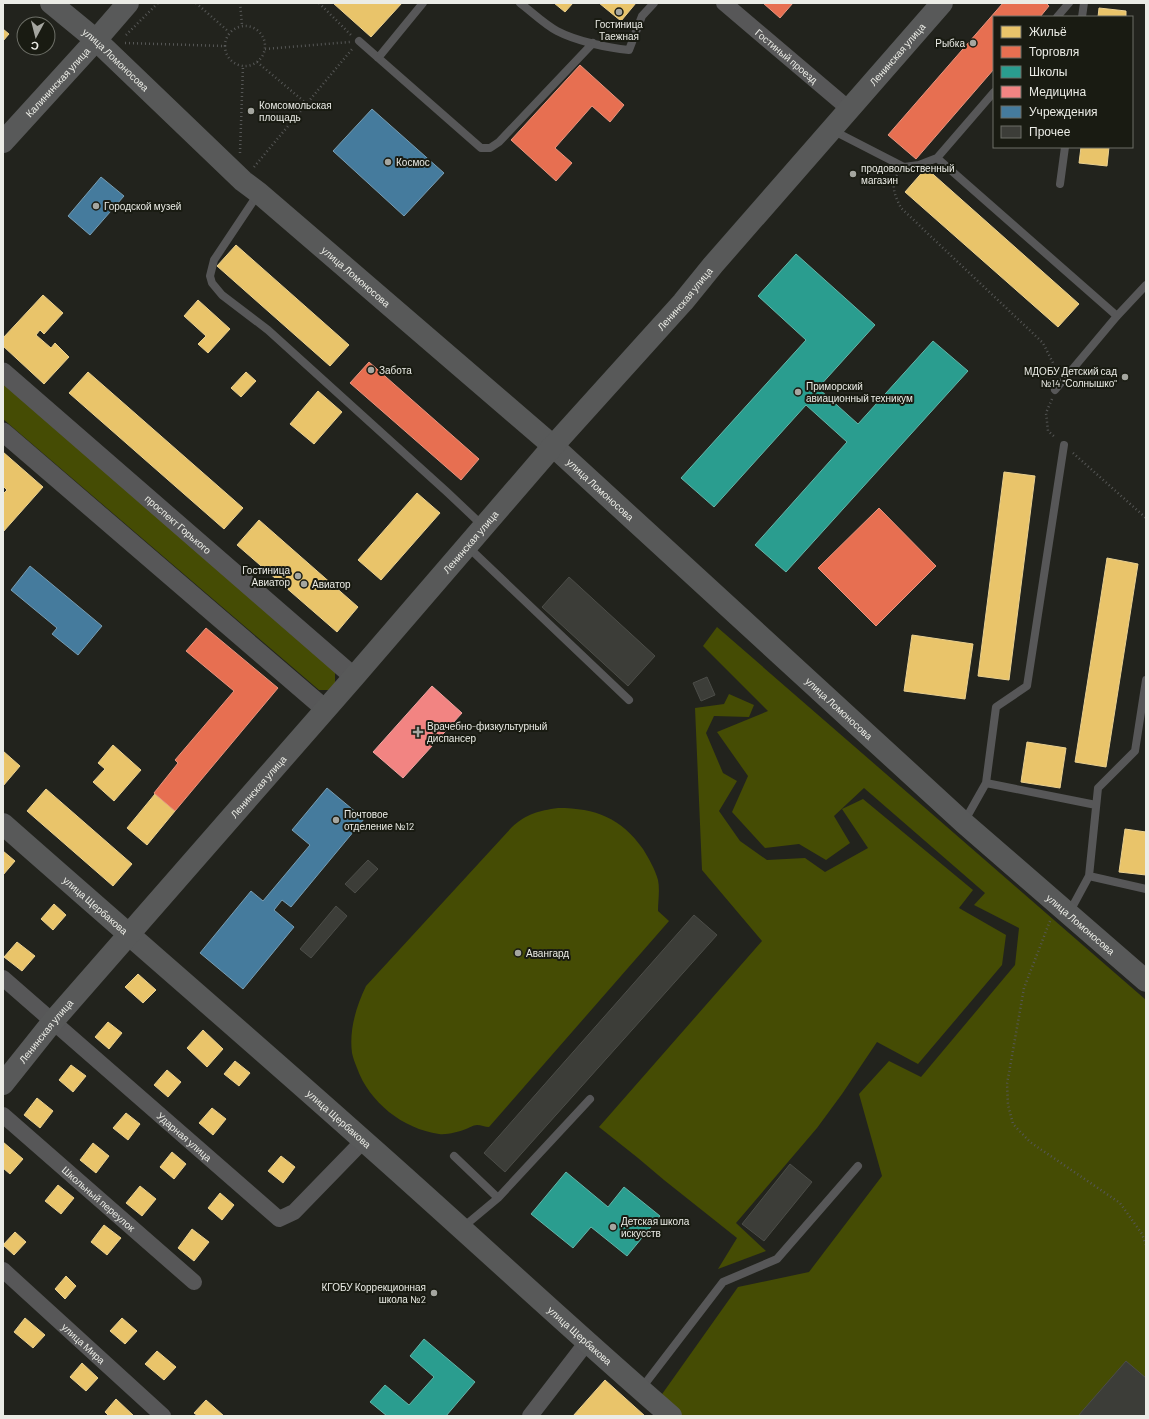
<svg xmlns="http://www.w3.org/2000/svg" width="1149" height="1419" font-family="Barlow,sans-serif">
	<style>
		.green { fill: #454c04 }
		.homes { fill: #e9c46a; stroke: #ead08f }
		.shops { fill: #e76f51; stroke: #e8947e }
		.schools { fill: #2a9d8f; stroke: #64b5a9 }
		.health { fill: #f28482; stroke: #f0a3a0 }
		.public { fill: #457b9d; stroke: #779db3 }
		.building { fill: #3c3d38; stroke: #4c4d48 }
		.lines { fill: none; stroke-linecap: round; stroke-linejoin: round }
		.path { stroke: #565756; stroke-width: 2.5; stroke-dasharray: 1 3; stroke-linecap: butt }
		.service { stroke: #575758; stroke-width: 8 }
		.minor { stroke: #575758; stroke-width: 16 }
		.tertiary { stroke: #575758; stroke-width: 19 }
		.secondary { stroke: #585959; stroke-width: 22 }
		.poi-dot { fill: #a5a6a0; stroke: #191b12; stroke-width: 1.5 }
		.labels { text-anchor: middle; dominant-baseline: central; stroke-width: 4; stroke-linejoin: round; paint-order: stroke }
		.poi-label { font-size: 10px; fill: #ebece6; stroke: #191b12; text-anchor: start }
		.street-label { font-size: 10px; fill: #ebece6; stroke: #191b12 }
	</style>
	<rect width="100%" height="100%" fill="#22231d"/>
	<!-- green -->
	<path class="green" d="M3 382 335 671V683L330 690H319L3 419Z
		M717 627 1146 1000V1416H682L660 1397 738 1287 809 1272 882 1176 859 1094 889 1061 921 1077 1015 965 1019 928 974 905 985 893 864 788 834 816 850 843 826 860 799 844 765 848 732 812 748 776 717 732 768 711 703 646Z
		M729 694 754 705 749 717 714 716 706 733 723 773 737 781 719 811 740 841 767 860 805 858 825 872 868 848 842 809 863 799 973 890 959 908 1006 935 1002 965 918 1064 877 1042 842 1094 817 1128 736 1223 766 1251 718 1269 737 1238 664 1180 638 1158 599 1127 762 941 702 870 695 708 724 704Z
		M558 808C596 808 621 818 643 849 649 859 655 869 658 880 660 890 658 901 658 911L669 921 489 1127C485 1127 481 1125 477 1125 473 1125 469 1128 466 1129 458 1132 447 1135 439 1134 403 1129 369 1102 357 1068 355 1063 353 1058 352 1053 349 1030 356 1007 366 986L512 827C528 813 538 811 558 808Z"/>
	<!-- homes -->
	<path class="homes" d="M333 3H402L371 37Z
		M554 3H573L565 12Z
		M599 3H636L621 21Z
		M1099 8 1126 11V17H1098Z
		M3 29 9 34 3 41Z
		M1081 147H1109L1107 166 1079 163Z
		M926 168 1079 304 1058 327 905 192Z
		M236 245 349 345 330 366 217 266Z
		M43 295 63 313 44 334 40 330 36 335 51 348 55 343 69 357 44 384 3 346V338Z
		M198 300 230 329 208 353 198 344 206 336 184 316Z
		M88 372 243 508 224 529 69 393Z
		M246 372 256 381 241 397 231 388Z
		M318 391 342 412 314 444 290 424Z
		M3 452 43 487 3 532V494L7 490 3 486Z
		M1004 472 1035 476 1009 680 978 676Z
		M417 493 440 513 381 580 358 560Z
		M259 520 358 607 337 632 237 545Z
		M1107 558 1138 564 1106 767 1075 762Z
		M912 635 973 644 965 699 904 691Z
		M1027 742 1066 748 1060 788 1021 782Z
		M113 745 141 770 114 801 93 782 105 769 98 763Z
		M3 751 20 766 3 786Z
		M46 789 132 864 113 886 27 811Z
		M155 794 175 811 147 845 127 828Z
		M1125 829 1146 832V875L1119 872Z
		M3 851 15 861 3 875Z
		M54 904 66 915 53 930 41 919Z
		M17 942 35 956 22 971 4 957Z
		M138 974 156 990 143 1003 125 987Z
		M108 1022 122 1033 109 1049 95 1037Z
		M203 1030 223 1049 207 1067 187 1048Z
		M235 1061 250 1073 239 1086 224 1074Z
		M71 1065 86 1076 73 1092 59 1080Z
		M167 1070 181 1082 168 1097 154 1085Z
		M37 1098 53 1111 40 1128 24 1115Z
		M212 1108 226 1119 213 1135 199 1123Z
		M126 1113 140 1124 128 1140 113 1128Z
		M3 1142 23 1159 10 1174 3 1168Z
		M93 1143 109 1156 96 1173 80 1160Z
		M172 1152 186 1164 174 1179 160 1167Z
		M281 1156 295 1167 283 1183 268 1171Z
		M58 1185 74 1198 61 1214 45 1201Z
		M140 1186 156 1199 142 1216 126 1203Z
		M220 1193 234 1205 222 1220 208 1208Z
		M104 1225 121 1238 107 1255 91 1242Z
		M192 1229 209 1242 194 1261 178 1248Z
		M15 1232 26 1242 14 1255 3 1245Z
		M66 1276 76 1286 65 1299 55 1289Z
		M25 1318 45 1335 33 1348 14 1332Z
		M122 1318 137 1331 125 1344 110 1331Z
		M157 1351 176 1367 164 1380 145 1364Z
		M82 1363 98 1378 86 1391 70 1377Z
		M605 1380 645 1416H573Z
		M116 1399 134 1416H109L105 1412Z
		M206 1400 224 1416H198L194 1413Z"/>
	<!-- shops -->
	<path class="shops" d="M763 3H793L780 18Z
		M1003 3H1046L1049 6 1040 17H994V69L916 159 888 135Z
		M580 65 624 105 610 122 592 106 555 148 572 163 556 181 511 140Z
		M369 362 479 459 461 480 350 383Z
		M879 508 936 566 876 626 818 568Z
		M206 628 278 688 175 811 154 793 178 763 175 760 234 691 186 651Z"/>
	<!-- schools -->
	<path class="schools" d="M796 254 875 325 818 388 858 424 933 341 968 371 786 572 755 545 847 442 806 405 714 507 681 478 806 340 758 296Z
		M566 1172 608 1207 624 1187 660 1216 627 1256 591 1227 573 1248 531 1214Z
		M424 1339 475 1382 446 1416H387L370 1402 385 1385 409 1405 434 1377 410 1356Z"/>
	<!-- health -->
	<path class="health" d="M432 686 462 713 403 778 373 752Z"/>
	<!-- public -->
	<path class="public" d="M372 109 444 173 404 216 333 151Z
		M101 177 124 196 90 235 68 216Z
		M30 566 102 626 78 655 52 634 57 628 11 590Z
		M327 788 364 819 291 907 282 900 274 910 294 927 243 989 200 953 251 891 263 901 310 845 292 830Z"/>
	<!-- building -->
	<path class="building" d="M569 577 655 656 628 686 542 607Z
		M707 677 715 695 701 701 693 683Z
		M368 860 378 869 355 893 345 884Z
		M336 906 347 916 311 958 300 949Z
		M694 915 717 935 505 1172 484 1153Z
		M790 1164 812 1182 764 1241 742 1224Z
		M1126 1361 1146 1378V1416H1078Z"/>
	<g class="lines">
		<!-- path -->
		<path class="path" d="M196 3 229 32
			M240 3 242 25
			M319 3 351 35
			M225 46a20 20 0 1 1 40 0a20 20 0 1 1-40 0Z
			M126 35 158 3
			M125 43 224 46
			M265 49 350 42
			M257 62 307 104
			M240 153 243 66
			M254 167 353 48
			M897 175C890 186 896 198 901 208L1043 343 1053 363 1054 375
			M1052 399 1046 413 1048 431 1056 438
			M1073 453 1146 518
			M1050 921 1024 988 1007 1084 1008 1105 1013 1124 1030 1142 1120 1203 1142 1234 1146 1245"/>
		<!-- service -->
		<path class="service" d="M520 3C532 12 544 24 557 31 576 41 608 48 629 50L642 16 654 3
			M1057 17 1069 3
			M1082 17 1084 3
			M359 41 481 148H490L499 142 593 43
			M378 58 423 3
			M994 92 937 158 1117 316
			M832 130 904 167 919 165 937 158
			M1060 184 1065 147
			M258 194 214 260 210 276 212 283 222 295 268 330 447 492 483 526
			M1055 390 1117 316 1146 285
			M467 546 629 700
			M986 783 1096 805
			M964 822 986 783 996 707 1027 686 1064 445
			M1089 876 1146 889
			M1069 913 1089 876 1098 788 1135 751 1146 680
			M454 1156 498 1198
			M462 1228 498 1198 590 1099
			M641 1389 723 1282 777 1259 858 1166"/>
		<!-- minor -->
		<g class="minor">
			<path id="s1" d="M724 3 849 109"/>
			<path id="s2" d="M3 978 279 1219 294 1212 364 1140"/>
			<path id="s3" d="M3 1115 194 1282"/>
			<path id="s4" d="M3 1270 163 1416"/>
			<path d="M530 1416 587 1342"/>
		</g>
		<!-- tertiary -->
		<g class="tertiary">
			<path id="s5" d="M3 372 354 677"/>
			<path d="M3 432 325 709"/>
		</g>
		<!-- secondary -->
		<g class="secondary">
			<path id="s6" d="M51 3 96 40 243 181 259 193 553 446 964 823 1146 981"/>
			<path id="s7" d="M3 142 96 40 128 3"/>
			<path id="s8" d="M3 824C123 930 244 1034 364 1141 467 1232 567 1326 671 1416"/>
			<path id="s9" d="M3 1084 54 1020 354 677 553 446 683 302 713 265 942 3"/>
		</g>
	</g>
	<!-- markers -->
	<g class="poi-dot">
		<circle cx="619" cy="12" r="4"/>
		<circle cx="973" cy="43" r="4"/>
		<circle cx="251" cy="111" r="4"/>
		<circle cx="388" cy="162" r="4"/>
		<circle cx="853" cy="174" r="4"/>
		<circle cx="96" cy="206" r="4"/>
		<circle cx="371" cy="370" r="4"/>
		<circle cx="1125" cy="377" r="4"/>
		<circle cx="798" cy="392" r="4"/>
		<circle cx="298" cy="576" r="4"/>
		<circle cx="304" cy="584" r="4"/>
		<path d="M416 726h4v4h4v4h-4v4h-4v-4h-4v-4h4z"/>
		<circle cx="336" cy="820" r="4"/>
		<circle cx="518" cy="953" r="4"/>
		<circle cx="613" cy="1227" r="4"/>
		<circle cx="434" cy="1293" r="4"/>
	</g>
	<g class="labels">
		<!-- poi labels -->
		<g class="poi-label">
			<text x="619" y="24" text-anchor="middle">Гостиница<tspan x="619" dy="12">Таежная</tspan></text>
			<text x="965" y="43" text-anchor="end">Рыбка</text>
			<text x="259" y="105">Комсомольская<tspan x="259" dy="12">площадь</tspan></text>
			<text x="396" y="162">Космос</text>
			<text x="861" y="168">продовольственный<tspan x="861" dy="12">магазин</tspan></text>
			<text x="104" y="206">Городской музей</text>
			<text x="379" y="370">Забота</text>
			<text x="1117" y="371" text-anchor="end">МДОБУ Детский сад<tspan x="1117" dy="12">№14 "Солнышко"</tspan></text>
			<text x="806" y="386">Приморский<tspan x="806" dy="12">авиационный техникум</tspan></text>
			<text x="290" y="570" text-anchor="end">Гостиница<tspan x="290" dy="12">Авиатор</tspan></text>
			<text x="312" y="584">Авиатор</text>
			<text x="427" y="726">Врачебно-физкультурный<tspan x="427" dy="12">диспансер</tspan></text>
			<text x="344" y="814">Почтовое<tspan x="344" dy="12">отделение №12</tspan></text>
			<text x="526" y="953">Авангард</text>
			<text x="621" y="1221">Детская школа<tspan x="621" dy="12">искусств</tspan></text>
			<text x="426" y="1287" text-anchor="end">КГОБУ Коррекционная<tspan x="426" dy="12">школа №2</tspan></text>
		</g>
		<!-- street labels -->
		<g class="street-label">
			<text stroke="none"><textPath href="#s9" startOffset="1364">Ленинская улица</textPath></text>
			<text stroke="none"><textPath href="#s1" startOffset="82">Гостиный проезд</textPath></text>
			<text stroke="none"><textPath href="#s6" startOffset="86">улица Ломоносова</textPath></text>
			<text stroke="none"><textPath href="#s7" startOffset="81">Калининская улица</textPath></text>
			<text stroke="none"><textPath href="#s6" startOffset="410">улица Ломоносова</textPath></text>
			<text stroke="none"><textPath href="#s9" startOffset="1040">Ленинская улица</textPath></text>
			<text stroke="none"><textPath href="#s6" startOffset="734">улица Ломоносова</textPath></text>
			<text stroke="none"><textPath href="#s5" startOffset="232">проспект Горького</textPath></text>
			<text stroke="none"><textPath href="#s9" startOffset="716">Ленинская улица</textPath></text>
			<text stroke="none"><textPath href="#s6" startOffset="1058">улица Ломоносова</textPath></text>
			<text stroke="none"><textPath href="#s9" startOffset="392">Ленинская улица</textPath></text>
			<text stroke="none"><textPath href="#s8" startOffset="123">улица Щербакова</textPath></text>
			<text stroke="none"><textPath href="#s6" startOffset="1382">улица Ломоносова</textPath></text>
			<text stroke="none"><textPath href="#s9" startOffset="68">Ленинская улица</textPath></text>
			<text stroke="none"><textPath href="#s8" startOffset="447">улица Щербакова</textPath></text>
			<text stroke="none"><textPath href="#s2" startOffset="241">Ударная улица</textPath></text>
			<text stroke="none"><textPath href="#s3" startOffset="127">Школьный переулок</textPath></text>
			<text stroke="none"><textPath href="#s8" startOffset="771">улица Щербакова</textPath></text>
			<text stroke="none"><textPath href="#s4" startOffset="109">улица Мира</textPath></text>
		</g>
	</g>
	<!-- border -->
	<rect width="1149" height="1419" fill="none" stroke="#ebece6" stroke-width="8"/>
	<!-- legend -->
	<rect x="993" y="16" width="140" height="132" fill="#191b12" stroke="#6d6f67"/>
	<rect x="1001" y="26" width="20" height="12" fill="#e9c46a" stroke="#6d6f67"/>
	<text x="1029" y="36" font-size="12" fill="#ebece6">Жильё</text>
	<rect x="1001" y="46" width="20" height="12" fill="#e76f51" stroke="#6d6f67"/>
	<text x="1029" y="56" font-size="12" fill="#ebece6">Торговля</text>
	<rect x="1001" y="66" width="20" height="12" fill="#2a9d8f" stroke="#6d6f67"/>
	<text x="1029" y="76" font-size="12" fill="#ebece6">Школы</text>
	<rect x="1001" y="86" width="20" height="12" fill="#f28482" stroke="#6d6f67"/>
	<text x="1029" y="96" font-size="12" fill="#ebece6">Медицина</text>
	<rect x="1001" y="106" width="20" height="12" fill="#457b9d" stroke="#6d6f67"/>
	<text x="1029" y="116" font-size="12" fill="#ebece6">Учреждения</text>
	<rect x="1001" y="126" width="20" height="12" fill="#3c3d38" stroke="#6d6f67"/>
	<text x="1029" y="136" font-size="12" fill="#ebece6">Прочее</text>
	<!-- north arrow -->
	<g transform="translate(36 36) rotate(187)"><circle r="19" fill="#191b12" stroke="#6d6f67"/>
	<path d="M0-3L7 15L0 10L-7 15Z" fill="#a5a6a0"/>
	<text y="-6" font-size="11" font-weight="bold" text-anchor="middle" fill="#ebece6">С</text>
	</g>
</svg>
